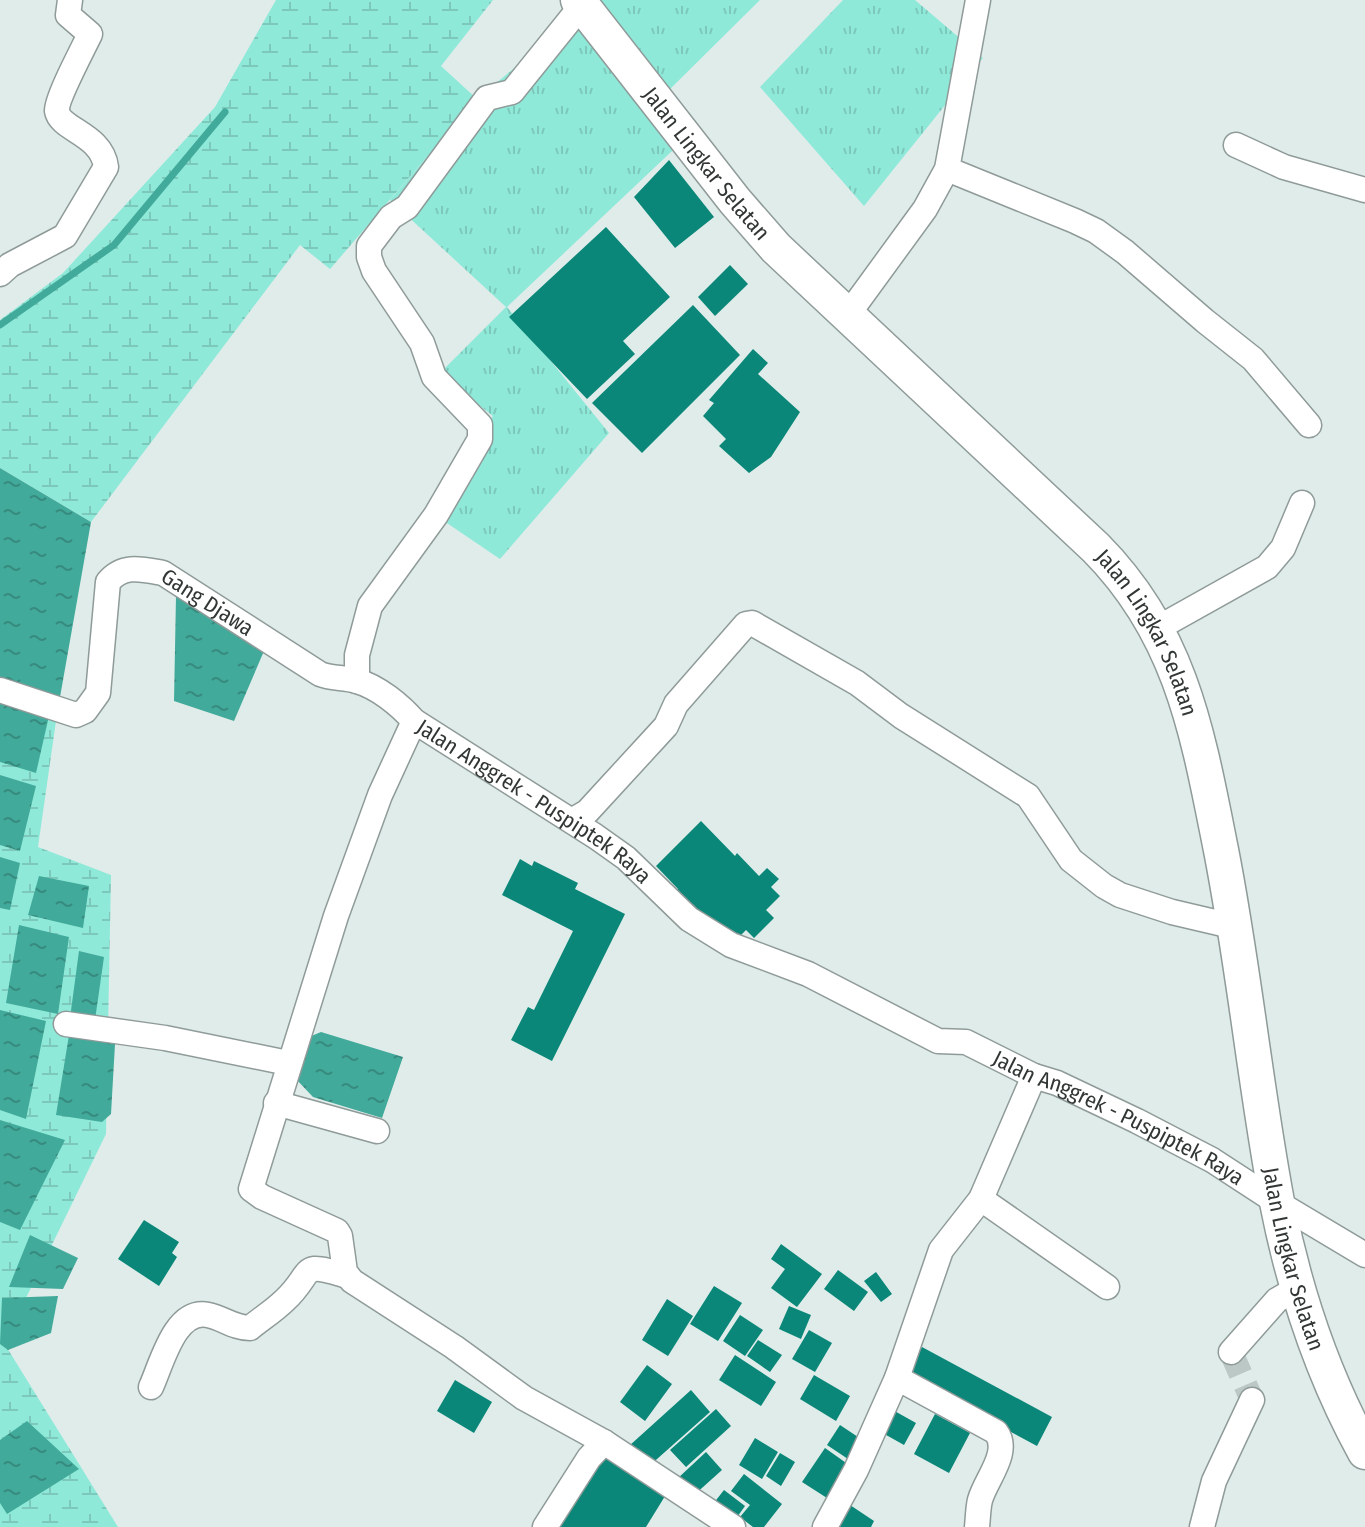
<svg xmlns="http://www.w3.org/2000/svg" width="1365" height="1527" font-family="'Fira Sans Condensed',sans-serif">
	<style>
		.grass { fill: url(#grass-tufts) }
		.wetland { fill: url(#wetland-marsh) }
		.water { fill: url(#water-ripples) }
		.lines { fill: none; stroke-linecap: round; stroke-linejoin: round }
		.stream { stroke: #41aa9a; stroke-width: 7 }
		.building { fill: #0a8778 }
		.street-tunnel { stroke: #bcc8c6; stroke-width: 24; stroke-dasharray: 24 12; stroke-linecap: butt }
		.street-casing { stroke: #8f9b99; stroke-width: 27 }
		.secondary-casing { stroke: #8f9b99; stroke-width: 37 }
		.street { stroke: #fff; stroke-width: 24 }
		.secondary { stroke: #fff; stroke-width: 34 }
		.labels { text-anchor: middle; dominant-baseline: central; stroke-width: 8; stroke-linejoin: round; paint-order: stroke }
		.street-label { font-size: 22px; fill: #323736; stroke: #edfaf7 }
	</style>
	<defs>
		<pattern id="grass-tufts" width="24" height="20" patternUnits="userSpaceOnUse" patternTransform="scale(2)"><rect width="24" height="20" fill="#8fe9d9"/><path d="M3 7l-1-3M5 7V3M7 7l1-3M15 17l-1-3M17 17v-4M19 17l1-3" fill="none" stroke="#7cc8bb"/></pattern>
		<pattern id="wetland-marsh" width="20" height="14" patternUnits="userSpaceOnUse" patternTransform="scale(2)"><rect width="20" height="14" fill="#8fe9d9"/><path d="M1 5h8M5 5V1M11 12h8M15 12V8" fill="none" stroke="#7cc8bb"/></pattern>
		<pattern id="water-ripples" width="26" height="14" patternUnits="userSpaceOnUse" patternTransform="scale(2)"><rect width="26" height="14" fill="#41aa9a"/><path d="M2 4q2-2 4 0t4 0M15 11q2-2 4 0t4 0" fill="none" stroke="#378b7e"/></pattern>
	</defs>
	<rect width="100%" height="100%" fill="#dfecea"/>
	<!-- grass -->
	<path class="grass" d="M576 0H760L661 98 689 135 507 307 609 433 500 559 435 515 493 416 439 374 506 307 390 200 477 99 584 10Z
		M843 0H915L983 58 864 206 760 87Z"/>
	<!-- wetland -->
	<path class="wetland" d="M276 0H493L441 66 477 99 330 269 300 245 91 522 0 468V320L63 273 215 107Z
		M0 694 57 714 38 847 111 875 106 1134 4 1343 118 1527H0Z"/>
	<!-- water -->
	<path class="water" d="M0 468 91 522 57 714 0 694Z
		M179 595 264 651 234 721 174 701 176 596Z
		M0 700 49 716 36 773 0 762Z
		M0 775 36 786 20 851 0 845Z
		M0 857 20 863 10 910 0 908Z
		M39 876 89 886 83 928 28 915Z
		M19 925 69 937 58 1014 6 1003Z
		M79 951 104 957 95 1020 70 1018Z
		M0 1010 46 1021 26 1119 0 1110Z
		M321 1032 403 1057 382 1118 313 1097 296 1079 309 1037Z
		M69 1035 115 1044 111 1114 102 1122 56 1115Z
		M0 1120 65 1140 20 1230 0 1222Z
		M30 1235 78 1258 63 1289 9 1287Z
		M58 1296 51 1333 8 1350 0 1344 2 1298Z
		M27 1421 79 1469 7 1514 0 1503V1440Z"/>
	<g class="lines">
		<!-- stream -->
		<path class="stream" d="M0 325 114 245 225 112"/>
	</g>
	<!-- building -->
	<path class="building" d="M669 160 714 217 675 248 634 197Z
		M606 227 670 297 623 341 635 354 587 399 509 317Z
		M730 265 748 284 715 316 698 297Z
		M693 305 740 355 642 453 592 403Z
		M753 349 768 363 758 374 800 412 771 457 749 473 719 446 726 439 703 416 714 403 709 400Z
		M701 821 735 856 737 853 759 876 767 868 779 879 771 887 780 896 766 910 774 918 754 938 746 930 732 944 695 907 687 914 669 897 678 889 656 866Z
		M520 859 532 866 534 861 578 883 575 889 625 914 552 1061 511 1040 528 1007 534 1010 573 931 502 895Z
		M144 1220 179 1242 172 1253 177 1257 159 1286 118 1259Z
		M781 1244 822 1274 797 1307 771 1288 785 1269 771 1259Z
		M838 1270 868 1292 854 1311 824 1289Z
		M876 1272 892 1294 881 1302 864 1281Z
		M714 1286 742 1303 718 1341 690 1324Z
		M667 1299 693 1316 668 1356 642 1340Z
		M789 1306 811 1315 801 1339 779 1329Z
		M740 1315 763 1330 745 1356 723 1341Z
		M809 1330 832 1343 815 1372 792 1359Z
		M758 1340 782 1355 770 1372 747 1356Z
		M922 1347 1052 1417 1037 1446 906 1376Z
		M735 1355 776 1382 761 1406 719 1380Z
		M647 1365 672 1384 645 1421 620 1402Z
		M814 1375 850 1396 836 1421 800 1399Z
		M455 1380 492 1402 474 1433 437 1411Z
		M691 1390 710 1412 648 1467 629 1446Z
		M716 1409 731 1426 686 1467 670 1450Z
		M891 1409 916 1423 904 1445 879 1431Z
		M935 1414 970 1433 949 1473 914 1454Z
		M840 1425 864 1441 851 1461 827 1445Z
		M755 1438 778 1452 762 1479 739 1465Z
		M605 1447 670 1488 646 1527H555Z
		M825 1448 849 1465 827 1498 802 1482Z
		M706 1452 722 1470 693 1496 677 1479Z
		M780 1453 795 1462 781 1486 766 1476Z
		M744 1474 782 1504 764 1527H753L740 1517 750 1505 731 1491Z
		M724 1490 745 1506 735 1520 713 1504Z
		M847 1503 874 1521 871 1527H832Z"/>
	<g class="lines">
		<!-- street-tunnel -->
		<path class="street-tunnel" d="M1231 1352 1252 1400"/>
		<!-- street casing -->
		<g class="street-casing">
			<g id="street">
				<path d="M1236 145 1284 167 1365 190"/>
				<path d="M947 169 1075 221 1096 231 1125 252 1205 321 1253 359 1309 425"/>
				<path d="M0 274 10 265 65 236 106 167C102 134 60 130 57 111 56 99 84 47 90 34L68 15 70 0"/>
				<path d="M847 316 925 209 947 169 978 0"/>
				<path d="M1158 628 1267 567 1283 548 1302 503"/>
				<path d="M357 681V655L370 606 436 515 480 439V425L434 377 422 343 374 271 369 257V246L391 217 407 207 487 98 512 92 582 5"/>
				<path id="s1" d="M0 690 76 715 85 711 98 693 108 582C123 564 141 569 163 573L320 674C332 679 344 677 357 681 378 687 400 705 414 721L595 836 626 858 689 919 731 945 808 974 938 1041 966 1042 1034 1076 1057 1083 1137 1121 1212 1160 1278 1203 1365 1255"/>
				<path d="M414 721 380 795 336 916 251 1189 262 1197 337 1231 340 1236 345 1272 352 1281 454 1347 524 1398 604 1442 733 1527"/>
				<path d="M573 820 587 812 666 726 676 704 746 624 752 623 857 683 901 716 1028 796 1071 860 1104 886 1120 895 1172 912 1236 927"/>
				<path d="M66 1024 165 1038 288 1063"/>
				<path d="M276 1103 377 1131"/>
				<path d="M981 1199 1107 1287"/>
				<path d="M1231 1352 1277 1300 1298 1288"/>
				<path d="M897 1378 996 1432C1011 1452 986 1479 980 1500 978 1508 978 1518 977 1527"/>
				<path d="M151 1387C162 1363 175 1308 208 1315 223 1318 234 1328 250 1328 261 1319 275 1310 285 1300 315 1272 297 1260 347 1276"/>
				<path d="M545 1527 589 1458 604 1442"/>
				<path d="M825 1527 856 1470 897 1378 941 1250 981 1199 1034 1076"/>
				<path d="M1202 1527 1214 1481 1252 1400"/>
			</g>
		</g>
		<!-- secondary casing -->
		<g class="secondary-casing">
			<g id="secondary">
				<path id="s2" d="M578 0 735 201 776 248 1096 548C1182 635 1198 735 1221 850 1244 967 1255 1085 1277 1202 1294 1289 1322 1374 1365 1452"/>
			</g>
		</g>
		<!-- street -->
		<use href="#street" class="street"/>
		<!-- secondary -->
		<use href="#secondary" class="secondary"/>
	</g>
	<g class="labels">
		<!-- street labels -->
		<g class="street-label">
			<text stroke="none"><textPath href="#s2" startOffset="208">Jalan Lingkar Selatan</textPath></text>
			<text stroke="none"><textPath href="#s1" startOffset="336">Gang Djawa</textPath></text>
			<text stroke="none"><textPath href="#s2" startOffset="856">Jalan Lingkar Selatan</textPath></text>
			<text stroke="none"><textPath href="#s1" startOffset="722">Jalan Anggrek - Puspiptek Raya</textPath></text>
			<text stroke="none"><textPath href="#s1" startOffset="1394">Jalan Anggrek - Puspiptek Raya</textPath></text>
			<text stroke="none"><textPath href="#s2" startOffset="1504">Jalan Lingkar Selatan</textPath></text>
		</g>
	</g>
</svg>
